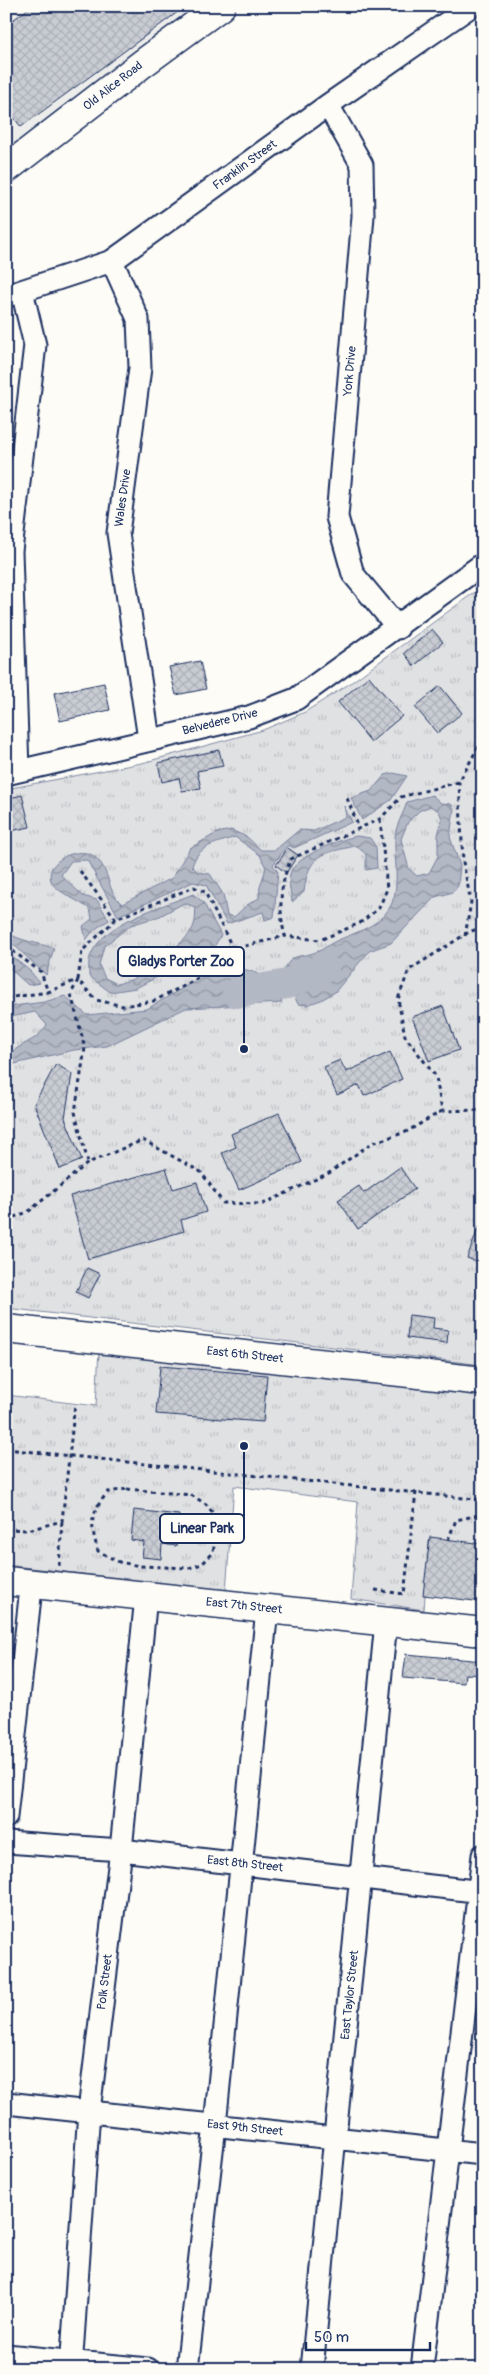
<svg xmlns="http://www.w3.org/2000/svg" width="489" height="2375" font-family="Pangolin,sans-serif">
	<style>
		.built { fill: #edeeec }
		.park { fill: url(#park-tufts); stroke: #7e88a0 }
		.water { fill: url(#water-waves); stroke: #76819c; fill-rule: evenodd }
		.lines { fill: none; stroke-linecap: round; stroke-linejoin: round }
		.river { stroke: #b3b8c5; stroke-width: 30 }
		.building { fill: url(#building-cross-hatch); stroke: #1b2f5e }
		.minor-casing { stroke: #1b2f5e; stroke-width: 25 }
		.major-casing { stroke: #1b2f5e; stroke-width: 31 }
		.path { stroke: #1b2f5e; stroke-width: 3; stroke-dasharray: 4 4; stroke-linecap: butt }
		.minor { stroke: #fdfcf7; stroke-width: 21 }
		.major { stroke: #fdfcf7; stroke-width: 28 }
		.labels { text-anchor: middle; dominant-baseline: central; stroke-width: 4.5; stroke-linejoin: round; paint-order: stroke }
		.street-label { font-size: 12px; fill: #1b2f5e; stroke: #fdfcf7 }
		.leader { fill: none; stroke: #1b2f5e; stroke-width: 2 }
		.callout-dot { fill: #1b2f5e; stroke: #fdfcf7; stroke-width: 2 }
		.callout { fill: #fdfcf7; stroke: #1b2f5e; stroke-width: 2 }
		.callout-label { font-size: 14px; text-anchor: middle; font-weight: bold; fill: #1b2f5e }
	</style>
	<defs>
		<pattern id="park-tufts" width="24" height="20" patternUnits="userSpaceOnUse" patternTransform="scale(1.25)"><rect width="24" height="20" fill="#e0e1e3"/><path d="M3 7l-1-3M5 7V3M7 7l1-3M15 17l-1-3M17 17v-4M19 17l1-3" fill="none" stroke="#c0c1c5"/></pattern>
		<pattern id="water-waves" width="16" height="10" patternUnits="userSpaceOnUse" patternTransform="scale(1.25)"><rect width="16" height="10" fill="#b3b8c5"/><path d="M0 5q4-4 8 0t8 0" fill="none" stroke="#9196a3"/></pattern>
		<pattern id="building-cross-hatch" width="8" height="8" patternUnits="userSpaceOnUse" patternTransform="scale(1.25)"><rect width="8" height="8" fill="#c9ccd3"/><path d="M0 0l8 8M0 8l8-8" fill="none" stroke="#acb0b8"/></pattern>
	</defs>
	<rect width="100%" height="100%" fill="#fdfcf7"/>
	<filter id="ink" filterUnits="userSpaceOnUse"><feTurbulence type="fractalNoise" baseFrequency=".02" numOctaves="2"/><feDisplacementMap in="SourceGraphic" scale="10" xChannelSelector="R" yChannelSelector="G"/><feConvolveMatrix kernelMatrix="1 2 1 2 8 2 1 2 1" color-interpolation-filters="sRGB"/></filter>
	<g filter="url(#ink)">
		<!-- built -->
		<path class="built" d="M6 6H204L6 149Z"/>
		<!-- park -->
		<path class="park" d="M483 586V1365L6 1308V789L142 763 263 730 305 712 349 684Z
			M99 1349 483 1392V1548L429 1541 424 1610 351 1599 358 1502 234 1486 226 1591 6 1565V1395L96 1406Z"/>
		<!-- water -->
		<path class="water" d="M393 773 407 776 391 800 362 820 351 798 371 791 385 775Z
			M432 795 441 803 451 804 454 809 450 837 460 866 458 886 453 892 435 897 391 943 369 951 335 992 321 1000 307 1005 298 1004 283 972C293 951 298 959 316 952 323 950 329 944 336 941 356 932 382 926 392 903 400 883 394 859 395 838 395 826 404 813 407 802ZM430 806 439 811 442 819 438 835V856L429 873 417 876 409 869 401 839 408 822 419 811Z
			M344 806 352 822 294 848 288 845 273 865 278 872 274 917 265 920 263 912 227 924 206 885 193 882 118 916 87 860 71 861 61 875 83 896 97 900 109 920 94 930 86 940 83 926 92 919 90 909C82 903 56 891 52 883 41 861 82 843 96 858 111 871 106 891 122 904L172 878 190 848 217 833 231 830 247 837 261 850H275L299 830 314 831 343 818 346 816ZM235 837 260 855 266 868 260 887 259 898 247 905 234 917 227 915 223 894 210 874 198 872 192 866C199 844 217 844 235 837Z
			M357 836 370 838 376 847 377 868 366 870V854L356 846C323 853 308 854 304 892L292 902C291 893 288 883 290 874 294 857 340 839 357 836Z
			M193 894 203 902 221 935 214 947 136 988 110 992 89 976C89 970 88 962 90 957 103 921 160 908 193 894ZM184 903 195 907C199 934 181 942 162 957L151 952C150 976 137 978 117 984L105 978 99 965 104 946 131 925 160 916Z
			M6 932C20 941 38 943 54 948L46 975 13 944 6 941Z
			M6 952 30 971 40 983 28 985 6 965Z
			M239 968 254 972 275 984 282 1003 186 1008 107 1046 74 1050 6 1066V1055L38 1036 47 1025 35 1012 6 1018V1007L44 1002 65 996 87 1015 147 1009 210 972Z"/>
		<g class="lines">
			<!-- river -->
			<path class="river" d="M237 993 287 984 324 968"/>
		</g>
		<!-- building -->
		<path class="building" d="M32 6H186L21 127 6 107V25Z
			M432 629 443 642 414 666 404 653Z
			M200 661 206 689 176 695 169 667Z
			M369 676 402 716 371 742 338 702Z
			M104 683 110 710 60 721 54 693Z
			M440 686 462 713 437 733 415 707Z
			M219 750 223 766 197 771 201 788 182 791 179 778 162 782 158 763Z
			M22 795 30 827 6 832V799Z
			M288 848 298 855 286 873 276 865Z
			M443 1006 459 1050 429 1061 412 1017Z
			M390 1052 402 1079 364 1096 359 1085 337 1095 324 1067 340 1060 346 1072Z
			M56 1064 72 1074 65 1118 82 1160 60 1169 34 1104Z
			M279 1113 302 1162 239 1190 222 1153 236 1147 231 1134Z
			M400 1167 415 1189 358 1229 338 1200 359 1186 364 1193Z
			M166 1168 173 1189 197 1182 206 1212 181 1220 184 1231 88 1259 70 1196Z
			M482 1219H483V1264L467 1258Z
			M87 1268 100 1274 88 1298 76 1292Z
			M409 1315 434 1318 433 1328 448 1330 447 1343 407 1338Z
			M160 1366 267 1375 263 1422 156 1414Z
			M134 1510 179 1515 176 1546 162 1544 161 1559 142 1557 144 1542 131 1540Z
			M430 1537 483 1544V1602L423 1595Z
			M406 1654 483 1661V1675L465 1674 464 1683 403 1678Z"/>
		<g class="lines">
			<!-- minor casing -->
			<g class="minor-casing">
				<path id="minor" d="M328 105 362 165 363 216 337 517 353 574 398 628
					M112 261 138 319 140 368 118 533 149 739
					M6 296 112 261 328 105 471 6
					M18 771 11 551 35 345 22 291
					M6 774 249 717 296 699 483 564
					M6 1817 30 1597
					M6 1842 121 1850 483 1892
					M6 2103 483 2154
					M6 2355 148 2369
					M71 2369 89 2111 121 1850 146 1596
					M187 2369 215 2125 267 1609
					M312 2369 386 1622
					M422 2369 483 1855"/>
			</g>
			<!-- major casing -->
			<g class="major-casing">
				<path id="major" d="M6 169 142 64 221 6
					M6 1329 483 1381
					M6 1581 483 1632"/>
			</g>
			<!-- path -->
			<path class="path" d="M347 798 359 828
				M380 819 387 889 379 908 360 923 320 940 285 936C278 910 280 883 291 859L380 819 401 797 459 782
				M80 871 116 919 194 887 205 892 233 949 285 936
				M116 919 82 951 78 980 96 1000 123 1006 154 1001 195 980 233 949
				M483 927 469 932 409 970 398 999 405 1036 436 1077 442 1111 483 1110
				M465 936 471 902 463 862 459 782 483 738
				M6 946 41 972 48 992 77 980
				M78 980 71 994 85 1048 75 1112 88 1163 143 1140 201 1172 223 1203 263 1204 329 1173 372 1143 406 1132 442 1111
				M6 998 48 992
				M6 1220 28 1212 88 1163
				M6 1449 483 1500
				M127 1489 191 1495 206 1504 216 1517V1540L212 1554 202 1564 189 1568 140 1566 119 1562 98 1551C90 1523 89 1515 108 1492Z
				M6 1529 28 1530 62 1521 75 1403
				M448 1540 456 1520 483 1514
				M59 1566 62 1521
				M375 1590 404 1594 416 1492"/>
			<!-- minor -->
			<use href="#minor" class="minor"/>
			<!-- major -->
			<use href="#major" class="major"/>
		</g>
	</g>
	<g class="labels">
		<!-- street labels -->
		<g class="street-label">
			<text transform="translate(113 86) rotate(-38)">Old Alice Road</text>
			<text transform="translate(245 165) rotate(-36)">Franklin Street</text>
			<text transform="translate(350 371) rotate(-85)">York Drive</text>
			<text transform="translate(123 498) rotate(-82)">Wales Drive</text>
			<text transform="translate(220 722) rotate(-14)">Belvedere Drive</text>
			<text transform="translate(245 1355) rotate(6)">East 6th Street</text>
			<text transform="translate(244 1606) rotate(6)">East 7th Street</text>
			<text transform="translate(245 1864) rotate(6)">East 8th Street</text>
			<text transform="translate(105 1982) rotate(-83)">Polk Street</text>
			<text transform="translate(350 1995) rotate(-84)">East Taylor Street</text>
			<text transform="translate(245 2128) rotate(6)">East 9th Street</text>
		</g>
	</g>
	<!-- callouts -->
	<path class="leader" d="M244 1049L244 961M244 1446L244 1528"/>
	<g class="callout-dot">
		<circle cx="244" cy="1049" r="5"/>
		<circle cx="244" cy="1446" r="5"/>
	</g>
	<g class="callout">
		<rect x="118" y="947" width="126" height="29" rx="5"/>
		<rect x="160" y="1514" width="84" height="29" rx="5"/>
	</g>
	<g class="callout-label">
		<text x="181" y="966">Gladys Porter Zoo</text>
		<text x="202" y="1533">Linear Park</text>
	</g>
	<!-- margin -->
	<rect width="489" height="2375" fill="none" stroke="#fdfcf7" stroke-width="25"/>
	<rect x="12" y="12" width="464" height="2350" fill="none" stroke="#1b2f5e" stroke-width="2" filter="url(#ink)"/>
	<!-- scale -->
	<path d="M306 2342v8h124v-8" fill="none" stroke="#1b2f5e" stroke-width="2.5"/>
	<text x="314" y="2342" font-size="15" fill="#1b2f5e" stroke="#fdfcf7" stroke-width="4" paint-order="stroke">50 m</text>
</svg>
